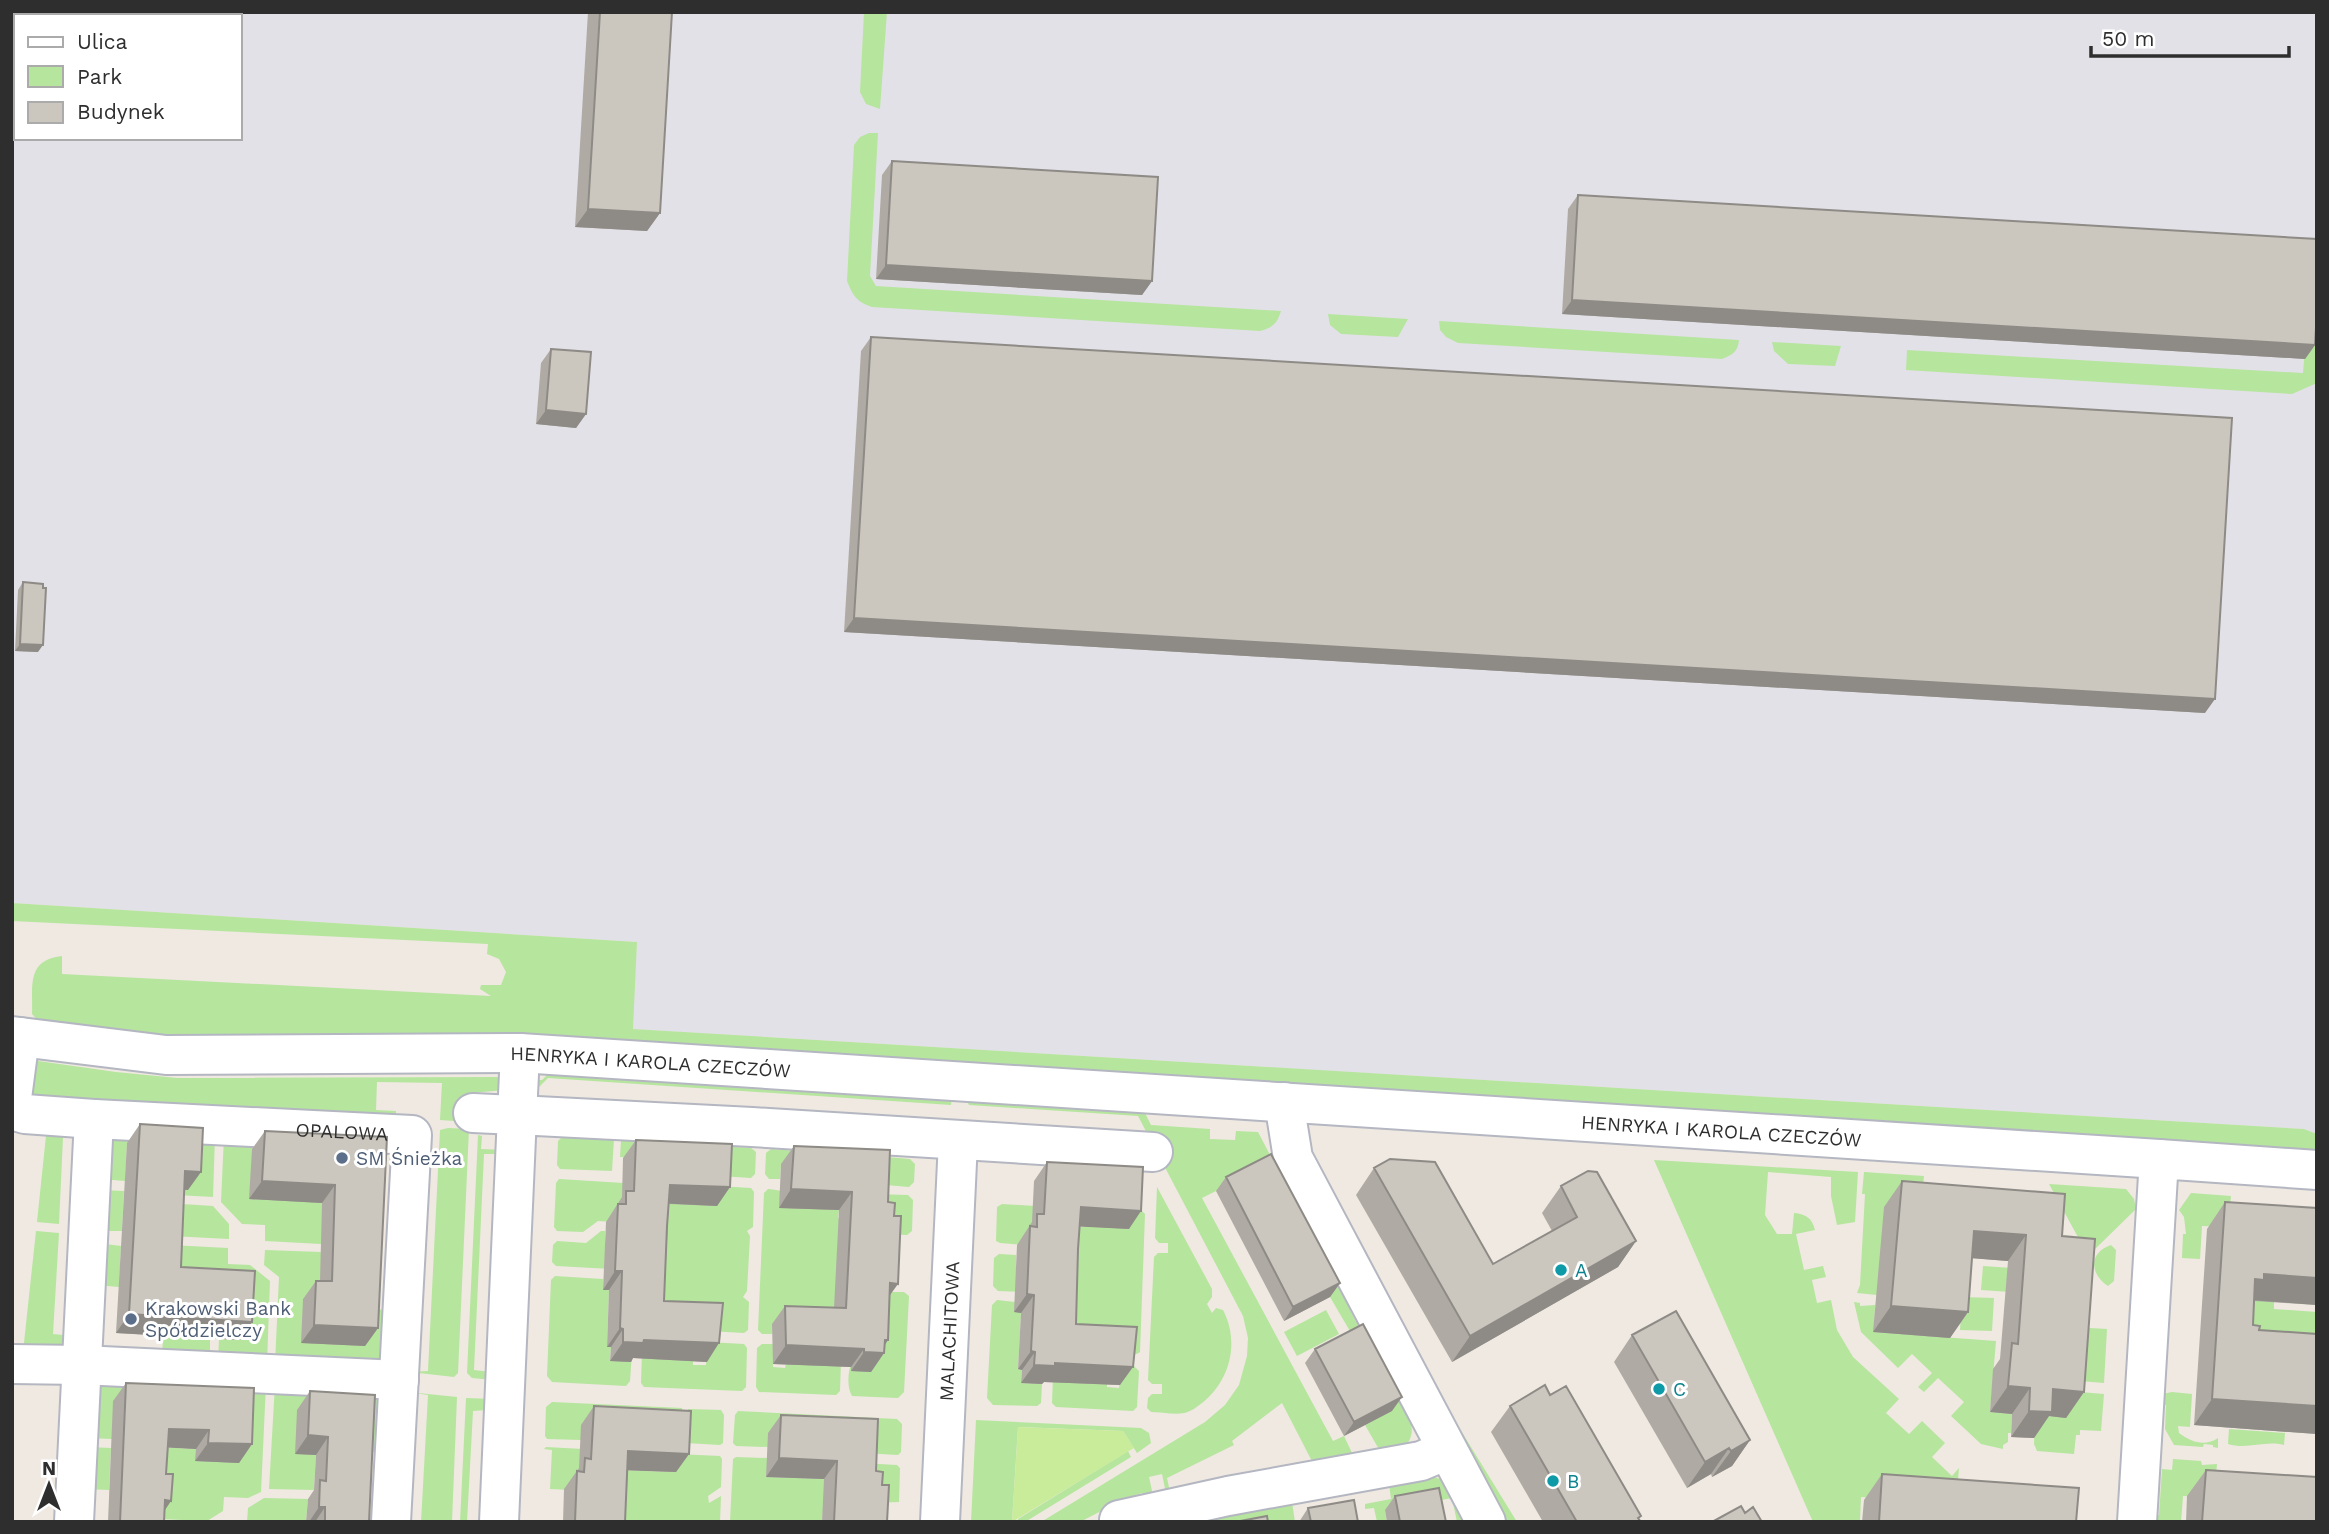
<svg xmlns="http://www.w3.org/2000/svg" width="2329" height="1534" font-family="'Work Sans',sans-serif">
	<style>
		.industrial { fill: #e3e1e8; fill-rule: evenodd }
		.green { fill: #b6e59e }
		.pitch { fill: #c9ec9a }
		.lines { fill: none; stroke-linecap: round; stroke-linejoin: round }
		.minor-casing { stroke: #b4b7c1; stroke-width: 42 }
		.minor { stroke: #fff; stroke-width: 38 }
		.wall { fill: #afaba4 }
		.shaded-wall { fill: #8e8b86 }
		.building { fill: #cbc7bf; stroke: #8e8b86; stroke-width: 2 }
		.service-dot { fill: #5c6f8a; stroke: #fff; stroke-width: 2.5 }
		.culture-dot { fill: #0f9aa8; stroke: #fff; stroke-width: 2.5 }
		.labels { text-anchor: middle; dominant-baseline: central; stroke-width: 6; stroke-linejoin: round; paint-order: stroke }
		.street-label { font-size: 19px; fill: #2e2e2e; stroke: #fff }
		.service-label { font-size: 19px; fill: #4e5e75; stroke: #fff; text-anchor: start }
		.culture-label { font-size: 19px; fill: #0d838f; stroke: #fff; text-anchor: start }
	</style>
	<rect width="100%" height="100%" fill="#efe9e1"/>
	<!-- industrial -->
	<path class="industrial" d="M12 12H2317V1134L2304 1129 632 1029 637 942 12 903ZM16 16H240V138H16Z"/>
	<!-- green -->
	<path class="green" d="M864 12H887L880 109 866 104 860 92Z
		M869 133H878L870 276 876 286 1281 311C1277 324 1273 327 1260 331L872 307C857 302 853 296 847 281L854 145 860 137Z
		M1328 314 1408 319 1398 337 1341 334 1330 325Z
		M1439 321 1739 340C1738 352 1732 355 1722 359L1458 343 1446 337 1440 330Z
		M2307 322 2317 323V383L2292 394 1906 370 1907 350 2303 373Z
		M1772 342 1841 346 1835 366 1788 364 1774 351Z
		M12 903 637 942 633 1029 2304 1129 2317 1134V1156L223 1041 42 1025 32 1014C33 986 26 960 62 956V974L491 996 480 989 481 985H501L506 972 499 959 487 954 488 944 12 921Z
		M38 1061 116 1072 177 1078 497 1077 501 1079 505 1090 471 1093 469 1122 440 1120 442 1083 377 1082 376 1110 396 1111V1115L386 1123 31 1105 35 1065Z
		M552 1070 1143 1109 1151 1125 1210 1129V1139L1235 1140 1236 1131 1258 1132 1291 1195 1216 1191 1202 1198 1333 1441 1344 1436 1353 1455 1316 1469 1282 1403 1232 1441 1234 1445 1167 1478 1171 1497 1167 1498 1162 1474 1149 1477 1154 1500 1145 1502 1142 1493 1136 1495 1138 1504 1103 1510 1080 1522H1041L1205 1422 1225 1405 1239 1385 1247 1356 1248 1338 1243 1316 1138 1116 969 1105 966 1099 952 1098 951 1105 548 1078 539 1087 529 1086V1080H542Z
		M47 1126 82 1138 63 1137 59 1224 37 1222Z
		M448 1128 469 1129 458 1373 454 1377 410 1372 428 1371 440 1130Z
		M153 1133 127 1143 125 1181 101 1179 103 1139Z
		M163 1133 215 1136 213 1197 176 1195V1189L187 1190Z
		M478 1135 482 1136 481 1149 505 1150 500 1154H484L474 1370 491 1372 493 1380 472 1378 467 1373Z
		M224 1136 272 1139 328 1196 321 1244 265 1241V1225L242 1224 221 1202Z
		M563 1136 614 1139 612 1171 560 1169 557 1165 558 1141Z
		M621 1140 751 1148 756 1152 755 1174 751 1178 719 1176V1162L620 1157Z
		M771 1149 878 1157 781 1164 780 1179H769L765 1174 766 1153Z
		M887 1157 910 1159 915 1164 914 1182 909 1187 886 1185Z
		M1654 1160 1858 1172 1855 1222 1837 1225 1831 1196V1177L1768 1172 1765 1215 1777 1234H1792L1794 1213C1806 1214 1812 1218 1815 1230L1796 1234 1804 1270 1823 1266 1826 1277 1812 1280 1817 1303 1831 1300 1837 1330 1853 1357 1899 1399 1886 1413 1909 1434 1922 1421 1945 1443 1932 1457 1952 1476 1959 1468 1956 1504 1861 1497 1860 1522H1813Z
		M1864 1172 1924 1176 1922 1194 1877 1295 1857 1293 1860 1285 1865 1194H1862Z
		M559 1179 624 1183 623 1210 613 1222 598 1221 583 1232 557 1231 554 1227 556 1183Z
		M2049 1184 2126 1189 2134 1199 2136 1209 2093 1251 2085 1250Z
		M718 1186 751 1188 754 1192 753 1227 747 1231 750 1236 747 1291 743 1297 749 1302 748 1330 744 1333 709 1331 652 1319 657 1203Z
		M1157 1187 1212 1289V1297L1207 1304 1212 1313 1216 1308 1223 1310C1240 1342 1230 1381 1202 1403 1197 1407 1190 1412 1184 1413 1174 1415 1161 1412 1151 1412L1147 1408 1148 1398 1152 1394H1162V1384H1152L1148 1380 1154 1257 1158 1253H1168V1243H1159L1155 1238Z
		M768 1189C794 1190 812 1209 839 1210L838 1218 840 1219 834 1326 773 1324 772 1334H762L758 1330 764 1193Z
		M101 1190 124 1191 122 1231H99Z
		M2191 1193 2231 1196 2228 1227 2202 1226 2200 1259 2182 1258 2183 1234H2186L2184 1217 2179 1210Z
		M874 1194 908 1195 913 1200 912 1231 907 1235 881 1234Z
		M167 1203 213 1206 229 1224V1239L171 1236Z
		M1002 1204 1035 1206 1034 1232 1024 1245 1000 1243 996 1241 997 1207Z
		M1141 1210 1145 1214 1140 1352C1128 1362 1079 1345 1063 1342L1068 1226 1084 1227Z
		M36 1231 59 1233 53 1334 73 1336 61 1354 23 1352Z
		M601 1231H605V1243L611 1269 556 1266 552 1262 553 1245 557 1241 586 1243Z
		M98 1243 121 1246 119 1287 96 1285Z
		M170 1245 228 1248V1264L250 1265 270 1281 267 1363 218 1361 219 1339 240 1340 198 1287 165 1255Z
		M2111 1245 2116 1250 2114 1281 2108 1286C2090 1274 2088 1253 2111 1245Z
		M265 1250 321 1252V1262L367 1309 391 1310 389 1359 378 1369 275 1364 279 1277 264 1265Z
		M1322 1252 1352 1309 1350 1310 1356 1322 1359 1321 1385 1370 1354 1338 1330 1297Z
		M999 1254 1016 1255V1265L1023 1266 1022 1292 998 1291 993 1286 994 1258Z
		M1983 1266 2012 1268 2010 1292 1981 1290Z
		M555 1276 603 1279V1289L609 1290 607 1346 611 1347 610 1360 632 1352 630 1381 626 1386 552 1382 547 1376 551 1280Z
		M886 1292H904L909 1296 904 1392 898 1398 852 1396C837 1369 873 1317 886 1292Z
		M2252 1296 2274 1297V1309L2317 1312V1357L2248 1364Z
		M1962 1297 1994 1298 1992 1331 1960 1330Z
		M997 1300 1015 1302 1021 1313 1018 1369 1022 1370 1021 1383 1042 1384 1041 1403 1037 1406 993 1405 987 1398 992 1305Z
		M1854 1302 1860 1303V1306L1875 1305 1874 1332 1996 1341 1990 1412 2012 1414 2011 1433H2008V1442L2003 1445V1449L1981 1444 1951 1416 1964 1402 1938 1378 1924 1392 1918 1387 1932 1373 1912 1354 1898 1368 1861 1332Z
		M1326 1310 1339 1334 1297 1356 1284 1332Z
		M2072 1327 2107 1329 2104 1383 2068 1380Z
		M163 1336 210 1339V1360L162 1358Z
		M707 1342 744 1344 747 1348 746 1387 742 1391 644 1387 641 1383 642 1353 659 1359 693 1361V1365H706Z
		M762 1344H773V1367L785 1368 786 1364 841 1361 840 1391 836 1395 759 1392 756 1387 757 1348Z
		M1420 1364 1517 1522H1499Z
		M1121 1365 1134 1366 1139 1371 1137 1407 1133 1411 1056 1407 1052 1403 1053 1376 1107 1384V1387L1119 1388Z
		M102 1376 155 1379 112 1439 88 1438 91 1387Z
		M1390 1379C1399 1396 1427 1434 1401 1448 1396 1450 1386 1450 1380 1451L1365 1425 1392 1411Z
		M266 1384 261 1492 248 1498 224 1497 223 1511 207 1521 159 1519 156 1447 196 1449V1461L198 1405Z
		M275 1384 376 1390 387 1402 384 1452 295 1453 316 1455 314 1490 269 1489Z
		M2068 1391 2104 1394 2101 1431 2080 1430V1435H2076L2074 1454 2037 1451 2034 1444 2035 1415Z
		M408 1392 457 1397 452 1522H421L428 1395Z
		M2172 1392 2192 1394 2190 1427 2178 1426 2179 1433C2191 1442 2205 1447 2218 1438V1448L2213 1447V1445L2204 1444 2203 1447 2174 1445 2165 1429 2166 1405 2156 1404 2162 1394Z
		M466 1398 492 1399 486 1410 473 1411 467 1522H460Z
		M552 1402 682 1408 680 1443 547 1439 545 1436 546 1407Z
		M688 1409 721 1410 724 1415 723 1443 720 1445 686 1443Z
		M738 1411 897 1419 902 1424 901 1452 898 1455 864 1453 769 1433 768 1447 736 1446 733 1443 735 1415Z
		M976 1420 1141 1428 1149 1433 1151 1443 1137 1453 1123 1431 1018 1427 1012 1522H971Z
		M2229 1429 2285 1433 2284 1445C2264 1440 2248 1450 2228 1444Z
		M88 1447 111 1448 109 1490 86 1489Z
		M546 1447 583 1449 582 1477 571 1490 550 1489 552 1450 544 1449Z
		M1128 1451 1131 1457 1025 1522H1018V1519Z
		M677 1454 720 1456 722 1459 721 1487 708 1496 709 1503 721 1496 720 1522H613L616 1470 675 1472Z
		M736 1457 767 1458V1477L827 1479 822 1520 825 1522H730L733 1459Z
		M2173 1459 2201 1461 2202 1465 2217 1464 2214 1497 2183 1496 2181 1522H2153L2150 1515H2159L2162 1469 2172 1470Z
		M861 1463 897 1465 900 1468 899 1502 869 1503Z
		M1432 1476 1445 1481 1467 1522H1457L1452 1498 1385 1510 1387 1522H1377L1374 1508 1365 1509V1504L1391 1499 1389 1484Z
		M264 1498 308 1499 306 1522H247L248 1508Z
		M1292 1502 1295 1522H1215L1213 1511Z"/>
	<!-- pitch -->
	<path class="pitch" d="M1018 1427 1123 1431 1134 1448 1012 1522Z"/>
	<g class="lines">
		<!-- minor casing -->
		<g class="minor-casing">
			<g id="minor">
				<path id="s1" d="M12 1036 166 1055 520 1053 2159 1159"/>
				<path d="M12 1098 20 1037"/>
				<path d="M1284 1102 1293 1158 1486 1522"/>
				<path id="s2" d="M12 1110 25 1114 94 1119 412 1135 391 1522"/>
				<path d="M473 1113 517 1115 520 1053"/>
				<path d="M12 1364 81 1365 399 1380"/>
				<path d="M1119 1520 1228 1496 1421 1461 1447 1450"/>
				<path d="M74 1522 94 1119"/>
				<path d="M499 1522 517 1115 752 1127 1153 1152"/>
				<path id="s3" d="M940 1522 958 1141"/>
				<path d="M2137 1522 2159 1159 2317 1170"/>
			</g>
		</g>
		<!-- minor -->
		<use href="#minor" class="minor"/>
	</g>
	<!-- wall -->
	<path class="wall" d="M588 12H672L660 213 647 231 575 227Z
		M892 161 1152 281 1142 295 876 279 882 175Z
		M1578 195 2315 345 2305 359 1562 314 1568 209Z
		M871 337 2205 713 844 632 861 351Z
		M551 349 586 414 576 428 536 424 541 363Z
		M23 582 38 652 15 651 18 590Z
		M140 1124 188 1190H184L181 1267 252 1322 240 1340 116 1333 127 1143Z
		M265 1131 387 1137 378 1328 365 1346 301 1343 303 1299 316 1281H320L322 1203 249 1199 252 1149Z
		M636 1140 730 1187 717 1206 669 1204 664 1301 707 1362 633 1358 631 1362 610 1361 611 1347H607L609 1290H603L606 1222 622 1197 623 1158Z
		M794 1146 888 1202 890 1295 888 1340 885 1345 884 1353 871 1372 851 1371V1367L773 1364 772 1324 785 1306 834 1308 839 1210 779 1208 781 1164Z
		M1047 1162 1129 1229 1080 1226 1078 1249 1076 1324 1120 1385 1044 1382 1042 1384 1021 1383 1022 1370 1018 1369 1021 1313 1014 1312 1017 1245 1032 1222 1034 1181Z
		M1374 1168 1493 1264 1552 1231 1542 1213 1561 1186 1636 1241 1618 1267 1452 1362 1356 1195Z
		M1226 1177 1340 1283 1330 1297 1284 1321 1216 1191Z
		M1902 1181 2062 1236 2084 1392 2066 1418 2049 1416 2034 1438 2011 1437 2012 1414 1990 1412 1993 1369 2000 1359 2008 1261 1972 1258 1968 1312 1950 1338 1873 1332 1884 1207Z
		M2225 1202 2317 1208V1305L2254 1301 2253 1325 2259 1330 2317 1334V1434L2194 1425 2207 1229Z
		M1632 1335 1750 1440 1732 1466 1712 1477 1711 1474 1687 1488 1614 1362Z
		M1315 1349 1392 1411 1344 1436 1305 1363Z
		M126 1383 252 1444 239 1463 195 1461 196 1449 167 1447 164 1522H108L113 1401Z
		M310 1391 369 1522H306L308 1499 314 1490 316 1455 295 1454 297 1410Z
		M1550 1395 1639 1519 1641 1522H1543L1491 1432 1510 1406Z
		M594 1406 689 1454 676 1472 628 1470 625 1522H563L564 1489 579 1468 581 1425Z
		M781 1415 876 1471 882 1485 887 1522H822L824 1479 766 1477 768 1433Z
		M2206 1470 2317 1522H2186L2187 1496Z
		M1882 1474 2076 1522H1862L1864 1500Z
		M1395 1496 1446 1522H1387L1385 1510Z
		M1308 1508 1358 1522H1299Z"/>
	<!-- shaded-wall -->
	<path class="shaded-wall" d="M588 209 660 213 647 231 575 227Z
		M886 265 1152 281 1142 295 876 279Z
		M1572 300 2315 345 2305 359 1562 314Z
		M546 410 586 414 576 428 536 424Z
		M854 618 2215 699 2205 713 844 632Z
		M20 644 43 645 38 652 15 651Z
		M185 1171 201 1172 188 1190 172 1189Z
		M262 1181 335 1185 322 1203 249 1199Z
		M670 1185 730 1187 717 1206 657 1203Z
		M791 1189 852 1192 839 1210 779 1208Z
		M1081 1207 1141 1211 1129 1229 1068 1226Z
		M1974 1231 2026 1235 2008 1261 1956 1257Z
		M1636 1241 1618 1267 1452 1362 1470 1336Z
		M615 1271H622L609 1290H603Z
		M2264 1274 2317 1278V1305L2249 1300 2255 1279Z
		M890 1283 898 1284 885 1302Z
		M1340 1283 1330 1297 1284 1321 1293 1307Z
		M1027 1294 1034 1295 1021 1313 1014 1312Z
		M1891 1306 1968 1312 1950 1338 1873 1332Z
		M129 1314 252 1322 240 1340 116 1333Z
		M314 1325 378 1328 365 1346 301 1343Z
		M620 1328 623 1329 611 1347H607Z
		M644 1340 719 1343 707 1362 633 1358 631 1362 610 1361 623 1342Z
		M885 1340H888L879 1353H884L871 1372 851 1371 864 1352Z
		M786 1345 864 1349 851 1367 773 1364Z
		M1031 1351 1035 1352 1022 1370 1018 1369Z
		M1055 1363 1133 1367 1120 1385 1044 1382 1042 1384 1021 1383 1034 1365Z
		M2008 1386 2030 1388 2012 1414 1990 1412Z
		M2053 1389 2084 1392 2066 1418 2049 1416 2034 1438 2011 1437 2029 1411Z
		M1402 1397 1392 1411 1344 1436 1354 1422Z
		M2212 1399 2317 1406V1434L2194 1425Z
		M169 1429 209 1430 196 1449 156 1447Z
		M308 1435 328 1437 316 1455 295 1454Z
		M1750 1440 1732 1466 1712 1477 1731 1451Z
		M208 1443 252 1444 239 1463 195 1461Z
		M1729 1448 1711 1474 1687 1488 1705 1462Z
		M628 1451 689 1454 676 1472 616 1470Z
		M779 1458 837 1461 824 1479 766 1477Z
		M165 1500 171 1501 159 1519Z
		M319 1507H325L315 1522H309Z"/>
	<!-- building -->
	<path class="building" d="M600 12H672L660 213 588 209Z
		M892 161 1158 177 1152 281 886 265Z
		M1578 195 2317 239V309L2315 345 1572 300Z
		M871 337 2232 418 2215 699 854 618Z
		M551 349 591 352 586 414 546 410Z
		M23 582 43 584V588H46L43 645 20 644Z
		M140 1124 203 1128 201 1172 185 1171 181 1267 255 1271 252 1322 129 1314Z
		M265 1131 387 1137 378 1328 314 1325 316 1281H332L335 1185 262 1181Z
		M636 1140 732 1144 730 1187 670 1185 667 1226 664 1301 723 1303 719 1343 644 1340 643 1343 623 1342V1329L620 1328 622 1271H615L618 1204H626V1191H634Z
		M794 1146 890 1150 888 1202 895 1203 894 1216H901L900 1237 898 1284 890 1283 888 1340H885L884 1353 864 1352V1349L786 1345 785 1306 846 1308 852 1192 791 1189Z
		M1271 1154 1340 1283 1293 1307 1226 1177Z
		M1390 1159 1435 1162 1493 1264 1577 1217 1561 1186 1588 1171 1597 1172 1636 1241 1470 1336 1374 1168Z
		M1047 1162 1143 1167 1141 1211 1081 1207 1078 1249 1076 1324 1137 1327 1133 1367 1055 1363V1366L1034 1365 1035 1352 1031 1351 1034 1295 1027 1294 1030 1226 1037 1227V1214H1044Z
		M1902 1181 2065 1194 2062 1236 2095 1239 2084 1392 2053 1389 2052 1412 2029 1411 2030 1388 2008 1386 2012 1343 2018 1344 2026 1235 1974 1231 1968 1312 1891 1306Z
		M2225 1202 2317 1208V1278L2264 1274V1280L2255 1279 2253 1325 2260 1326 2259 1330 2317 1334V1406L2212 1399Z
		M1676 1311 1750 1440 1731 1451 1729 1448 1705 1462 1632 1335Z
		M1363 1324 1402 1397 1354 1422 1315 1349Z
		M126 1383 254 1388 252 1444 208 1443 209 1430 169 1429 166 1474H173L171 1501 165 1500 164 1522H120Z
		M1545 1385 1550 1395 1566 1386 1641 1516 1638 1518 1641 1522H1577L1510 1406Z
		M310 1391 375 1395 369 1522H325V1507H319L320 1480 326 1481 328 1437 308 1435Z
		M594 1406 691 1411 689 1454 628 1451 625 1522H575L577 1471 584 1472 585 1458 591 1459Z
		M781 1415 878 1419 876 1471 883 1472 882 1485H889L887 1522H834L837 1461 779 1458Z
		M2206 1470 2317 1477V1522H2202Z
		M1882 1474 2079 1488 2076 1522H1879Z
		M1439 1488 1446 1522H1400L1395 1496Z
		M1354 1500 1358 1522H1311L1308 1508Z
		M1741 1506 1745 1513 1753 1507 1762 1522H1712Z
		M1267 1516 1268 1522H1235Z"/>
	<!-- markers -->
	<g class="service-dot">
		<circle cx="342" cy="1158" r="7"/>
		<circle cx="131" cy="1319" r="7"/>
	</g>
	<g class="culture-dot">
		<circle cx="1561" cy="1270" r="7"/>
		<circle cx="1659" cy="1389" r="7"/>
		<circle cx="1553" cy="1481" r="7"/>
	</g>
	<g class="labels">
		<!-- street labels -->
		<g class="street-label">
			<text stroke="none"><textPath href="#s1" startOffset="640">HENRYKA I KAROLA CZECZÓW</textPath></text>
			<text stroke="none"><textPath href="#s1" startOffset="1713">HENRYKA I KAROLA CZECZÓW</textPath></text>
			<text stroke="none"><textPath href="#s2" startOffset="331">OPALOWA</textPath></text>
			<text stroke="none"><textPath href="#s3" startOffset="191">MALACHITOWA</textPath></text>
		</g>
		<!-- service labels -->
		<g class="service-label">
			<text x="356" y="1158">SM Śnieżka</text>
			<text x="145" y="1308">Krakowski Bank<tspan x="145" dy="22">Spółdzielczy</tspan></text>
		</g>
		<!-- culture labels -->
		<g class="culture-label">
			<text x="1575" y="1270">A</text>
			<text x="1673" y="1389">C</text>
			<text x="1567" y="1481">B</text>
		</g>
	</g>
	<!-- border -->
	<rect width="2329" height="1534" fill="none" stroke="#2e2e2e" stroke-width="28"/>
	<!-- legend -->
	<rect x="14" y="14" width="228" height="126" fill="#ffffff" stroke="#ababab" stroke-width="2"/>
	<rect x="28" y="37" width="35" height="10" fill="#ffffff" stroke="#ababab" stroke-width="2"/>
	<text x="77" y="49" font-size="21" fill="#2e2e2e">Ulica</text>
	<rect x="28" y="66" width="35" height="21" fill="#b6e59e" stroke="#ababab" stroke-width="2"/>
	<text x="77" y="84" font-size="21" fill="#2e2e2e">Park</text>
	<rect x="28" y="102" width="35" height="21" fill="#cbc7bf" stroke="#ababab" stroke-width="2"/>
	<text x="77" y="119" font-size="21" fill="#2e2e2e">Budynek</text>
	<!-- north arrow -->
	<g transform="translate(49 1485)" stroke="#ffffff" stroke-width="5" paint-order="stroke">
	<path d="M0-5L12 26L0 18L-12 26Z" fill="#2e2e2e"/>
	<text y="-10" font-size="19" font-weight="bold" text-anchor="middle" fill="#2e2e2e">N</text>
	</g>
	<!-- scale -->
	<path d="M2091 46v10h198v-10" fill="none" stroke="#2e2e2e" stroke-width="3.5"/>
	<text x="2102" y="46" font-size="21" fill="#2e2e2e" stroke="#ffffff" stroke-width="5" paint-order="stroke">50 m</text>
</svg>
